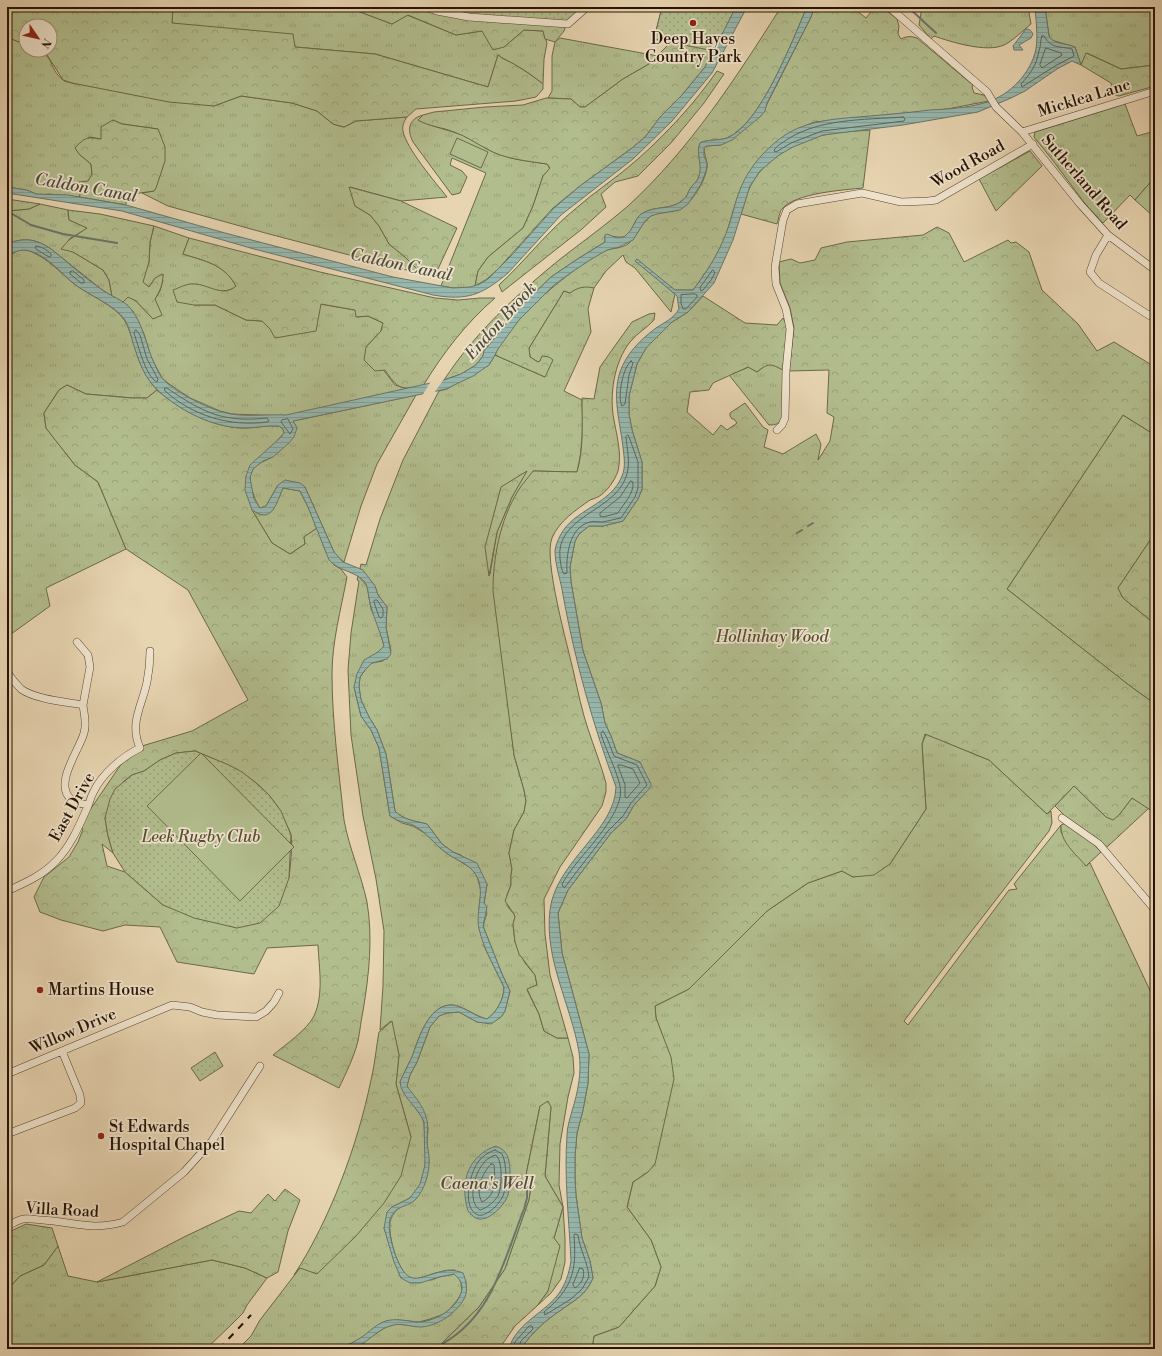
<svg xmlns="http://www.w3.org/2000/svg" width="1162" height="1356" font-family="'Libre Bodoni',serif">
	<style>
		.grass { fill: url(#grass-tufts); stroke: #6c6848; fill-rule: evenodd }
		.forest { fill: url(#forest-crowns); stroke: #6c6848; fill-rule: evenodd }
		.park { fill: url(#park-dots); stroke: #6c6848 }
		.pitch { fill: #b2bd8e; stroke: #6c6848 }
		.water { fill: url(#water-rules); stroke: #6a7669 }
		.pier { fill: #e7d4b1 }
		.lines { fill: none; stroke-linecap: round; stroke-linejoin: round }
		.shore { stroke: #5e6658; stroke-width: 1 }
		.stream { stroke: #6a7669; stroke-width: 2 }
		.street-casing { stroke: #56432d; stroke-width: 8 }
		.street { stroke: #efe3cc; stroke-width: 7 }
		.rail { stroke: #261301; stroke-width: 2; stroke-dasharray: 7 7; stroke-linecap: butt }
		.poi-dot { fill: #8f2418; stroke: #efe3cc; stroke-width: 1.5 }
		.labels { text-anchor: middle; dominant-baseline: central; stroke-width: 3.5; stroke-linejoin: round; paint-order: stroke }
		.poi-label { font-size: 16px; fill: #261301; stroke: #efe3cc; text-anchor: start }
		.street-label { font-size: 16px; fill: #261301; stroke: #efe3cc }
		.park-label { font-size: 16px; font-style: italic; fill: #574e32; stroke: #efe3cc }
		.water-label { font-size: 17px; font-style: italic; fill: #4e4d3e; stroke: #efe3cc }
	</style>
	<defs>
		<pattern id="grass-tufts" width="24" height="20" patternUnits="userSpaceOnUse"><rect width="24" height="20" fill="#b2bd8e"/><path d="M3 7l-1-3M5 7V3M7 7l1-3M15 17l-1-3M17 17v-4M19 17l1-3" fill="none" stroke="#99a279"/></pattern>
		<pattern id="forest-crowns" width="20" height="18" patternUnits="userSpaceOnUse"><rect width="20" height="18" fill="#b2bd8e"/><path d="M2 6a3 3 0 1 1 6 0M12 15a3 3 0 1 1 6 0" fill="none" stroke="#99a279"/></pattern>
		<pattern id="park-dots" width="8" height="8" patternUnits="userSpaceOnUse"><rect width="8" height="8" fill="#b2bd8e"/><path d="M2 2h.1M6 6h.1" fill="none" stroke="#99a279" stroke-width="1.8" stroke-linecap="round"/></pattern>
		<pattern id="water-rules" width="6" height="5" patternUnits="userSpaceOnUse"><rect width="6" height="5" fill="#97b8ae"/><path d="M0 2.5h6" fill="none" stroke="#829d94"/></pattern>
	</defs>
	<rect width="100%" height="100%" fill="#e7d4b1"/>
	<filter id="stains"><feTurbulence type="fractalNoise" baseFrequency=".005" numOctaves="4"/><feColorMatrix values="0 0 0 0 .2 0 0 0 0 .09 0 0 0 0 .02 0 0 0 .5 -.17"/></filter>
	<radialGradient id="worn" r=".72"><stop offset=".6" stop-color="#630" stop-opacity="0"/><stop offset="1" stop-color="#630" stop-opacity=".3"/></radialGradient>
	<!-- grass -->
	<path class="grass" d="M173 7H347L392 24 407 15 456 35 482 31 504 47 524 30 543 31 547 43 544 59 543 84C534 77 525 70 515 65 509 61 503 59 498 55L488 87 375 54 295 47 172 23Z
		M922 7H1028L1031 24C1024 30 1011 42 1004 45 987 53 951 42 934 36L931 39 919 25Z
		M1045 7H1148L1155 15V65L1121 69 1087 53 1081 65 1075 47 1051 40 1049 36Z
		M7 37 26 45V50C57 50 46 67 63 80 65 82 69 82 72 83L214 106 241 96 292 103 317 111 333 124 344 127 356 121 407 117C404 121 402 126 403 131 406 148 435 182 447 197L401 201 350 187 355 206 370 215 379 226 389 244 405 257 422 274 269 234 168 206 142 193 154 191 159 178 158 129 122 124 113 120 102 139 89 137 79 154 91 164 92 175 79 197 49 194 42 195 36 194 26 190 7 187Z
		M560 38 658 56 649 64 623 79 585 107H580L571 99 548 98 552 91V56L555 42Z
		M1125 104 1137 136 1155 131V177L1135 200 1130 195 1103 223 1086 205 1054 162 1034 137 1035 132Z
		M423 115 418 120C433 127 448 130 462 135 471 139 478 144 487 149 505 159 527 161 547 164L550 169 543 176 533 206 523 228 488 257 478 271 475 286C464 290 453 288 441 286L486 173 452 158 450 165 462 171 467 177 460 193 452 195 413 142C407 130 408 119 423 115Z
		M40 204 68 210 69 220 88 228 69 239 73 252 103 270 109 280 112 296 101 289 51 249C36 239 24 237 7 244V211L29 209Z
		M154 226 189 238 183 254C205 261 224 264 236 286 225 296 207 288 195 284L194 305H215L246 320 262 321 270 329 320 304 355 310 357 317 368 316 383 323 381 331 366 347 395 385 407 389 286 416 232 414 220 411 190 398 169 384 162 378 151 357 144 334 133 311 123 302 128 296 136 301 153 319 155 299 160 291 163 280 155 278 149 287 142 282 149 262 150 242Z
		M19 250C24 250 29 250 34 253 49 260 60 272 73 283 88 295 115 305 125 321 129 328 131 336 134 344 139 362 144 376 157 390L147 398H132L86 394 67 385 59 390 44 413 46 428 75 465 98 482 126 549 46 588 50 606 7 637V257Z
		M588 286 594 288 588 309 591 332 564 391 582 400C583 424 583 448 577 472L533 471 507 694 514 755 524 790 526 801 524 812 514 830 509 853 512 869 511 875V885L507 895 508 907 514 914 515 917 513 925 515 942 525 963 535 975 537 985 527 990 539 1014 544 1031 557 1038H568L573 1057 574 1073 568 1097 560 1144 559 1185 563 1207 565 1238V1262L561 1279 551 1293 537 1306 548 1291 554 1238 563 1207 545 1176 551 1107 540 1106 526 1175 532 1180 529 1200 505 1269 479 1307 436 1349H351L357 1346 386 1327 395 1324 407 1325 449 1316 465 1296 466 1281 455 1270C450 1270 445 1270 440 1272 431 1273 419 1281 410 1278 398 1273 386 1231 391 1219 395 1208 404 1205 414 1201L429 1163 427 1142 428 1128 407 1086 410 1075 417 1062 430 1027 439 1016 447 1013 459 1012 477 1022 491 1023 501 1017 505 1011 510 991 502 974 483 926 487 913 484 904 487 884 461 855 453 852 442 844 427 824C415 821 403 820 395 811L386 754 377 730 369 717 361 700 359 687 360 677 365 670 372 663 383 661 391 651 386 627 387 607 378 595 375 586 360 568 361 564 366 565 380 519 403 460 439 391 447 389 489 365 495 355 545 377 540 361 538 362 530 357 529 348 564 291 570 293 576 288ZM526 472 512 497 497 532 490 574 486 547 501 488Z
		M772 364 783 370C783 380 785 413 780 421 777 425 773 425 769 425L729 375 749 367 757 372 766 365Z
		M416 395 377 464 361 506 344 562 339 558 334 552 305 487 278 485 266 506 260 508C254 499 246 478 253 469 257 463 266 461 272 457 279 452 291 436 297 428L293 421Z
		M1123 415 1155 435V533L1118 588 1123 598 1155 624V704L1130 686 1007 589Z
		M283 488 300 491 308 507 317 528 304 537 305 544 290 554 272 543 252 510 261 515 273 510Z
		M358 576 367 586 371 609 378 624 384 646 378 652 374 655 354 687 361 716 371 730 379 748 390 816 402 823 413 826 426 834 445 852 471 868 477 876 481 891 479 908 484 946 504 987C504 999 497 1012 487 1019 476 1017 461 1004 450 1005 428 1006 418 1040 412 1057 408 1065 404 1073 400 1082L405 1094 422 1117 424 1123C425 1146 431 1179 411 1197 406 1201 397 1204 392 1207L384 1228 401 1278 432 1280 439 1277 454 1274 459 1278 461 1283 462 1292 458 1299 450 1309 444 1314 430 1319 419 1322 398 1320 386 1321 355 1342 335 1349H238L251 1336 260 1320 300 1268 411 1137 396 1084 399 1055 391 1021 380 1030 383 986 384 931 376 879 363 816 351 735 348 670 351 633 359 581 357 580Z
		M926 734 989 760 1047 814 1051 811 1052 823 1049 831 964 941 904 1021 908 1025 1009 890 1017 889 1014 884 1061 825V832L1086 865 1090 863 1155 1001V1349H592L594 1336 619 1327 655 1286 661 1267 651 1240 627 1207 633 1182 648 1172 663 1037 656 1018 655 1006 689 989 767 911 808 883 842 871 853 877 890 864 926 809 922 744Z
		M1074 786 1106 817 1119 815 1132 798 1149 808 1106 848 1069 820 1055 806Z
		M58 1246 68 1276 97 1282 212 1260 245 1268 267 1278 247 1305 243 1313 233 1323 206 1349H7V1290L20 1276 44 1265Z"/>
	<!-- forest -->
	<path class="forest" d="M7 7H173L172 23 293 34 295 47 375 54 488 87 498 55C503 59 508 61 514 64 524 70 534 77 543 84V89L536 97 516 101 416 109 407 117 356 121 344 127 333 124 317 111 292 103 241 96 214 106 169 102 72 83 63 80 47 55 36 50H50V26H26V45L7 37Z
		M347 7H585L567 23 564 31 555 42 545 39 543 31 524 30 504 47 493 50 482 31 456 35 408 15 392 24Z
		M662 7H736L705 67 682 95 661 116 645 137 632 148 580 186 553 208 499 268 487 279 475 286 478 271 488 257 523 228 533 206 543 176 550 168 547 164C527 161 504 159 487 149 475 143 466 136 454 132 442 127 430 127 418 120L423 115 434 112 485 107 523 105 546 98 571 99 580 107H585L623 79 649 64 670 43 654 39Z
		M781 7H807C792 41 761 124 727 138 718 141 708 139 700 143 695 155 705 165 698 179 696 183 692 185 690 189 688 192 687 197 684 199 672 211 656 205 643 213 637 216 635 223 632 228 630 232 627 234 624 237 616 238 611 235 605 236V242L576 260 551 277 519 308 484 351 483 356 476 365 461 374 444 380C474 334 516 295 559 260 582 242 606 225 628 206 690 149 736 78 781 7Z
		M814 7H852L866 18 875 7H882L897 19 899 26 898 34 901 39C907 36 911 36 917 38L973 85 972 87 974 93 984 95 989 101 947 109 815 122C786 132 777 140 758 162 751 171 745 178 741 188 735 203 731 219 726 235 718 255 706 273 693 290H675L637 260 636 261 675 294 671 312 635 268 626 262 623 255 606 271 594 288C585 286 578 287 570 293L564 291 529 348 530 357 538 362 540 361 542 356 549 357 553 360 545 377 495 355C506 324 563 276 591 259 596 256 602 252 607 250 614 248 622 248 628 244 637 237 641 223 651 216 659 211 669 213 678 210 691 206 709 176 707 163 706 158 704 153 704 148L706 146 721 145 766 107 767 104 811 17Z
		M1086 53 1121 69 1155 65V86L1119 96 1114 95 1111 83 1081 65Z
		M717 71 724 74 704 103 671 143 638 176 615 182 601 194 606 207 582 229 502 292 499 285C525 261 546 233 574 210 594 192 618 177 638 159 667 133 695 103 717 71Z
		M113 120 122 124 158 129 165 147V161L156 188 154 191 126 195V205L79 197 82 189 79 182 88 181 92 174 91 164 79 154 75 148C85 137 87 137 101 139V127Z
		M870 130 863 188C843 190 795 193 782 209 779 212 779 219 777 224L741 214C745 203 747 190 754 180 766 159 801 139 824 135 839 132 855 131 870 130Z
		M1030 151 1042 166 996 211 979 179Z
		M349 187 401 201 457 228 438 269 422 274 405 257 389 244 379 226 370 215 355 206Z
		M7 199 40 204 29 209 7 211Z
		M68 210 100 214 154 226 150 242 149 262 143 282 149 287 155 278 163 274C163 284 160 291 155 299L162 315 153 319 136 301 128 297 123 302 112 296 109 280 103 270 73 252 61 249 69 240 87 228 69 220Z
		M937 227 949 233 964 262 1008 240 1011 243 1016 242 1029 252 1042 290 1078 324 1097 351 1114 342 1155 367V435L1123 415 1007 589 1130 686 1155 704V813L1132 798 1119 815 1113 820 1106 817 1074 786 1047 814 989 760 925 734 922 744 926 809 890 864 874 875 853 877 842 871 808 883 767 911 689 989 655 1006 656 1018 671 1057 674 1079 655 1164 648 1172 633 1182 627 1207 651 1240 661 1267 655 1286 619 1327 594 1336 592 1349H521C531 1333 546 1320 561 1310 576 1299 585 1296 593 1278L590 1261 582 1238 576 1196 575 1178V1156L577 1133 583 1110 588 1083 589 1054 562 953 558 913 568 890 611 833 626 819 634 805 650 787 640 762 617 753 611 736 605 723 601 703 583 651 571 582 570 567 575 541 579 534 589 526H603L623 521 638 499 642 489V462L632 430 629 414V396L637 364 646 348 672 322 688 312 703 296 745 323 777 325 783 318 788 328 783 370C771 364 769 362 757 372L748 367 713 383 709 390 690 392 687 412 713 435 721 425 727 430 737 423 734 419H732L730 416V413L745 403 763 427 768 430 764 447 783 454 816 434 821 444 818 460 830 441 834 417 827 413 829 370 789 371 794 328 790 308 780 283 779 262 791 259 800 263 815 260 821 248 847 242 923 235Z
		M189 238 320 272 435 298 458 300 480 298H495C466 323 443 353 423 386 400 390 398 389 385 370L375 371 364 360 366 347 381 331 383 323 368 316 356 317 355 310 321 304 316 331 275 338 270 329 262 321 246 320 215 305H194L177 302 173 290C179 288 187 283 194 284 208 284 223 298 236 286 224 264 205 261 183 254Z
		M655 313 654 320C647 328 637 333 630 342 614 362 609 396 614 420 617 437 622 454 618 471 615 480 607 492 598 497 596 498 593 499 590 500 576 510 559 521 552 538 543 559 568 647 574 674 578 692 582 711 588 729 594 747 601 765 606 783V792L602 806 560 867 544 899 545 934 550 975 568 1038H557L544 1031 539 1014 527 989 537 985 535 975 519 954 515 942 513 924 515 917 514 914 505 901 511 885V875L512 869 509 853 514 830 524 812 526 801 524 790 514 755 493 591C493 558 500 520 518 491 522 484 528 478 533 471L577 472C584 448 582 423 582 398L594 399 600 367 612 350 632 322 649 314Z
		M67 385 86 394 132 398H147L157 390C180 410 213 428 244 428 256 428 267 425 279 426L283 429 284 433 246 476 252 510 272 543 290 554 305 544 304 537 317 528 326 552 334 565 341 569 347 577C341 609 332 642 332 674 332 722 339 772 344 820 349 848 361 874 367 902 373 938 369 975 363 1011 361 1020 360 1031 358 1041 354 1057 346 1073 339 1088L273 1055C285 1045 307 1030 314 1016 324 994 319 968 318 945L267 948 254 974 177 962 160 927 125 925 103 931 61 920 40 912 34 897 44 877 69 857 78 842 83 829 79 826 128 754 142 746 192 731 248 700 188 590 126 549 98 482 75 465 56 441 46 428 44 413 59 390ZM195 751C233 767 267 780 285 821 286 825 290 830 291 835 293 846 290 867 289 878L237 928 163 905 125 872 107 866 102 844 113 853 108 836 105 818 124 781 132 775 144 771 160 760 176 753Z
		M527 471 512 497 497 532 489 576 485 547 501 487Z
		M1155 533V624L1123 598 1118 588Z
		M1066 823 1089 839 1101 852 1086 866C1076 854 1060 842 1061 825Z
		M392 1021 399 1055 396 1084 411 1137 401 1176 384 1203 356 1236 317 1274 300 1268 294 1275C330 1220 358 1144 371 1080 375 1064 376 1048 379 1032Z
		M548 1101 551 1107 545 1176 563 1207 554 1238 560 1246 548 1291 537 1306 515 1326 499 1349H436L479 1307 505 1269 529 1200 532 1180 526 1175 540 1106Z
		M285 1189 300 1200 288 1231 278 1272 267 1278 245 1268 212 1260 97 1282 186 1236 239 1211 251 1213 268 1194 275 1201Z
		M26 1224 52 1228 58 1246 44 1265 20 1276 7 1290V1233Z"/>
	<!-- park -->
	<path class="park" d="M429 7H585L567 23 470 15Z
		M662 7H736L714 51 654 39Z
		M195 751 229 765 242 772 255 782 269 795 281 811 291 835 289 878 279 906 260 923 237 928 194 918 163 905 125 872 113 853 108 836 105 818 110 799 115 789 132 775 144 771 160 760 176 753Z
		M215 1052 223 1066 200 1081 191 1068Z"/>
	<!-- pitch -->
	<path class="pitch" d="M457 138 488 152 481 168 450 154Z
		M1155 177V214L1153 216 1135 200Z
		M201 753 294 847 240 901 147 806Z"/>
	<!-- water -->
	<path class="water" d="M736 7H747L712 73 672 121 633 159 561 215 508 273C482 295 467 301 433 295L254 249 122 211 7 193V187L27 190 36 194 68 195 126 205 225 233 393 277 453 288 470 287 480 284 488 279 510 257 554 208 580 186 632 148 645 137 661 116 682 95 705 67Z
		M807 7H814L811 17 767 103 765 111 761 116 732 140 721 145 706 146 704 148V156L707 163 706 171 701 184 688 204 680 210 657 214 651 216 645 221 633 240 619 247 607 250 590 260 572 272 554 285 519 320 498 349 495 355 489 365 473 376 446 389 293 421 297 428 294 437 289 443 273 457 263 461 253 469 250 478 254 499 260 508 266 506 278 485 285 480 300 483 305 487 334 552 343 562 363 570 375 586 378 595 387 607 386 627 391 654 387 659 372 663 365 670 360 677 359 687 361 700 369 717 377 730 386 754 395 811C403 820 415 821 427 824L442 844 453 852 477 863 487 884 484 903 487 907 483 926 502 974 510 991 505 1011 501 1017 491 1024 477 1022 459 1012 447 1013 439 1016 430 1027 417 1062 410 1075 407 1086C414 1096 423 1105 426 1117 429 1125 427 1133 427 1141 427 1148 430 1156 429 1163 429 1175 424 1190 416 1199 408 1208 396 1204 390 1219 386 1232 398 1272 410 1277 422 1283 442 1264 463 1273 466 1280 468 1290 465 1297 457 1313 438 1326 421 1327 410 1327 401 1322 390 1326 376 1330 365 1346 351 1349 346 1350 340 1349 335 1349 342 1347 349 1345 355 1341 366 1336 375 1324 386 1321 396 1318 407 1321 417 1322 435 1322 456 1309 461 1293 464 1285 460 1279 454 1274L439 1277 420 1283H410L401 1278 394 1262 384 1228 387 1212 392 1207 410 1198 420 1184 425 1165 424 1122C419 1108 401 1097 400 1082 404 1073 408 1065 412 1057 418 1040 428 1006 450 1005 461 1004 475 1017 487 1019 497 1012 504 999 504 987 495 968 484 950 479 929 475 911 486 891 476 875 469 863 455 860 445 852 434 844 427 833 415 826 406 822 399 822 390 816L379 748 371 730 361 716 354 687 357 674 364 660 378 652 384 646C380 630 372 615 369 598 368 592 368 586 364 581 354 571 339 571 329 560L308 507 300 491 283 488C279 496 275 515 264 515 260 515 255 512 252 510L245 490 246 476 250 465 281 437 284 433 283 429 279 426C267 425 256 428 245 428 218 428 188 415 167 398 146 382 141 368 133 343 131 335 129 327 125 320 115 305 88 295 73 283 60 272 49 258 33 252 23 248 15 251 7 256V244C24 237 36 239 51 249 68 262 83 277 101 289 110 296 124 300 131 309 144 325 146 347 155 365 157 369 159 374 162 378 175 393 212 411 231 414 249 417 268 414 286 415L444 380 461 374 476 365 483 356 484 351 519 308 551 277 576 260 605 242V235L607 234 617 238 624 237C627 234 630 232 632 228 635 223 637 216 643 213 656 205 672 211 684 199 687 197 688 192 690 189 692 185 696 183 698 179 704 165 695 155 700 143 708 139 718 141 727 138 761 124 792 41 807 7Z
		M1035 7H1045L1049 36C1054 45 1067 43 1075 47L1081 65 1072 61 1057 69 1025 91 1011 98 978 112 903 125 823 135 793 147 779 155 760 171 750 186 733 240 714 283 688 312 672 322 646 348 637 364 629 396V414L632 430 642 462V489L638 499 623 521 603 526H589L579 534 575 541 570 567 571 582 583 651 601 703 605 723 611 736 617 753 640 762 651 784V787L634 805 626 819 611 833 568 890 558 913 562 953 589 1054 588 1083 583 1110 577 1133 575 1156V1178L576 1196 582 1238 590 1261 593 1278C585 1296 576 1299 561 1310 546 1320 531 1333 521 1349H509C515 1325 542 1314 557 1296 565 1286 569 1274 571 1261 569 1219 564 1177 567 1135 567 1127 570 1119 572 1111 578 1092 582 1072 579 1052 571 1005 544 959 550 910 556 861 615 831 616 787 593 725 575 661 563 595 561 581 555 565 555 551 555 547 558 540 560 536 573 509 611 505 622 476 626 467 624 457 623 447 620 422 612 396 620 372 626 354 641 339 656 328 665 322 673 319 679 309L677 296 675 294 635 261 637 259 675 290H693C706 273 717 256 725 236 732 220 734 203 741 187 750 166 766 148 785 135 807 121 833 119 858 117 882 115 906 113 930 110 948 109 969 108 987 102 1010 95 1031 73 1036 49 1038 35 1036 21 1035 7Z
		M1026 29C1029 29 1031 30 1033 34L1031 38 1019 45 1023 50H1014L1013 46Z
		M496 1146C508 1151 509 1158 510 1170 510 1178 510 1187 508 1195 504 1207 483 1228 472 1215 469 1213 467 1210 467 1207 460 1181 469 1155 496 1146Z"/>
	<!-- pier -->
	<path class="pier" d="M444 379 434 393 422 396 431 381Z"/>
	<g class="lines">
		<!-- shore -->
		<path class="shore" d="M1042 36H1044C1051 49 1060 46 1072 49L1074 56 1055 66 1022 87 1021 84C1031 73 1036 66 1039 51 1041 46 1040 41 1042 36Z
			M1046 48 1061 53 1062 55 1042 68 1040 65Z
			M903 117 905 119 904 121 822 131 791 143 776 152 774 151C775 147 779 145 782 143 815 118 864 120 903 117Z
			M36 246C41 246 47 250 51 254V256L49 257 36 249Z
			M713 270 715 273 711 280 703 290 701 291 700 288Z
			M73 271 84 280V283H81L70 274V272Z
			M695 294 697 295V297L686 309H683L681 303V295Z
			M136 330 140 335 147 359 158 379 157 382C146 377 138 345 134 333Z
			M631 361 633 363 629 375 625 404 622 406C617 397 623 367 631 361Z
			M165 388H167C186 401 209 416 232 418 244 420 256 419 267 418L269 421 267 422C230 427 193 416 165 391Z
			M288 419 293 429 290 434 281 422 282 420Z
			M628 435 629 437 638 462V488L635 497 621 518C615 519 609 521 602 522 598 522 594 521 590 522 569 527 566 556 567 573L564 574C561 570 561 564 560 559 555 516 614 512 626 477 631 464 627 450 626 437Z
			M631 481 633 482C634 494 624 503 618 513L603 517 600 516V513L620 497Z
			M375 600H377L383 609V616L381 618 379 617 374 602Z
			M603 731 607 738 614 756 637 765 647 785 631 803 623 816 608 831 565 887H563L562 884C565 879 568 874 572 869 586 850 626 811 620 786 616 768 606 751 601 734Z
			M618 765H621L633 769 640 783 627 798 625 797V785Z
			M495 1150 502 1154C507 1163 507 1186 503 1196 500 1202 495 1208 489 1212 485 1214 482 1216 478 1215 461 1208 470 1173 478 1162 482 1156 489 1152 495 1150Z
			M493 1156 496 1155C503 1161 502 1188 498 1196 494 1202 487 1208 480 1210 467 1202 474 1174 483 1164 485 1160 489 1158 493 1156Z
			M491 1164H493L494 1165C495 1179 497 1195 482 1202 475 1191 482 1173 491 1164Z
			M575 1234 578 1235C580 1250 588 1263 589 1277L582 1289 571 1299 545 1315 544 1312C572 1289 577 1271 574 1236Z
			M580 1268 583 1269C585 1276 582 1284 575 1288L573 1285Z
			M513 1349 515 1342 529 1326H532L533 1329 521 1341 518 1349"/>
		<!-- stream -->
		<path class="stream" d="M908 7 936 33
			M7 213 9 212 31 225 63 234 117 243
			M808 526 813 523
			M797 533 802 530
			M448 1349 442 1347V1344C493 1316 504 1259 524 1209L527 1198V1189"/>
		<!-- street casing -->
		<g class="street-casing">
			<path id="street" d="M425 7 437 11 469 17 568 24 587 7
				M889 7 987 92 996 107 1022 132 1080 204 1108 235 1155 270
				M1151 7 1155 12
				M1022 132 1155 91
				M1108 235 1096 255 1090 272 1099 283 1150 316 1155 310
				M777 430 782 425 785 418 786 371 790 329 786 309 776 284 775 267 783 220 787 210 797 204 862 193 901 202 928 201 936 200 1033 144
				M77 642 88 655 90 667 83 705
				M7 672C11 678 16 684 21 689 34 699 67 702 83 705 84 714 87 723 84 733 80 749 53 784 71 799 74 803 83 804 88 805
				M1062 818 1099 844 1155 910
				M7 891C25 883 43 875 56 861 71 846 80 824 88 806 90 801 91 796 94 791 102 774 123 756 140 748 129 723 142 706 147 682 149 672 150 661 150 651
				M7 1074 172 1005 190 1007 202 1012 217 1015 256 1017 266 1011 274 1002 279 993
				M7 1134 75 1108 81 1103 80 1095 62 1051
				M7 1226C12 1224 19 1219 24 1219 30 1218 37 1220 43 1220 73 1222 92 1231 123 1222L184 1172 212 1141 260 1066"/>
		</g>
		<!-- street -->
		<use href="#street" class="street"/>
		<!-- rail -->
		<path class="rail" d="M219 1349 251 1315"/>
	</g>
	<!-- markers -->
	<g class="poi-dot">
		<circle cx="693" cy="23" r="4"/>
		<circle cx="40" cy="990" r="4"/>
		<circle cx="101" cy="1136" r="4"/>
	</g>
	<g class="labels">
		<!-- poi labels -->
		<g class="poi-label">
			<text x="693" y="39" text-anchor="middle">Deep Hayes<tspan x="693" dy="18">Country Park</tspan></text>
			<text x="48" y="990">Martins House</text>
			<text x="109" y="1127">St Edwards<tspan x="109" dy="18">Hospital Chapel</tspan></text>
		</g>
		<!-- street labels -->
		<g class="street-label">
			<text transform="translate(1084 98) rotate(-17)">Micklea Lane</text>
			<text transform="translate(968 164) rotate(-29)">Wood Road</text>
			<text transform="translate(1084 182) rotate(49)">Sutherland Road</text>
			<text transform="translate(72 807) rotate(-61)">East Drive</text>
			<text transform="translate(73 1031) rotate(-23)">Willow Drive</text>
			<text transform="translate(62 1210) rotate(3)">Villa Road</text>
		</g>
		<!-- park labels -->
		<g class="park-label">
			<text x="772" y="637">Hollinhay Wood</text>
			<text x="201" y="837">Leek Rugby Club</text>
		</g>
		<!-- water labels -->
		<g class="water-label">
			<text transform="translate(86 188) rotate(10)">Caldon Canal</text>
			<text transform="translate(401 265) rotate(12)">Caldon Canal</text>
			<text transform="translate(501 321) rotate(-48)">Endon Brook</text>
			<text x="487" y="1184">Caena's Well</text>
		</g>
	</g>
	<!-- margin -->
	<rect width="1162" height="1356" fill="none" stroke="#e7d4b1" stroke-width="24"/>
	<rect x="8" y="8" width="1146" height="1340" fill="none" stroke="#261301" stroke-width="2"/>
	<rect x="12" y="12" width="1138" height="1332" fill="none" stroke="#261301"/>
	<!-- north arrow -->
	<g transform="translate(38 38) rotate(124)"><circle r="19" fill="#efe3cc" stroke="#9f907b"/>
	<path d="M0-3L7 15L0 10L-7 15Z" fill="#8f2418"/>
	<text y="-6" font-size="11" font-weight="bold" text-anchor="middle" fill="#261301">N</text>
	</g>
	<rect width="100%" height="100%" filter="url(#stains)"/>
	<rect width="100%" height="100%" fill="url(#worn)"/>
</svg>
